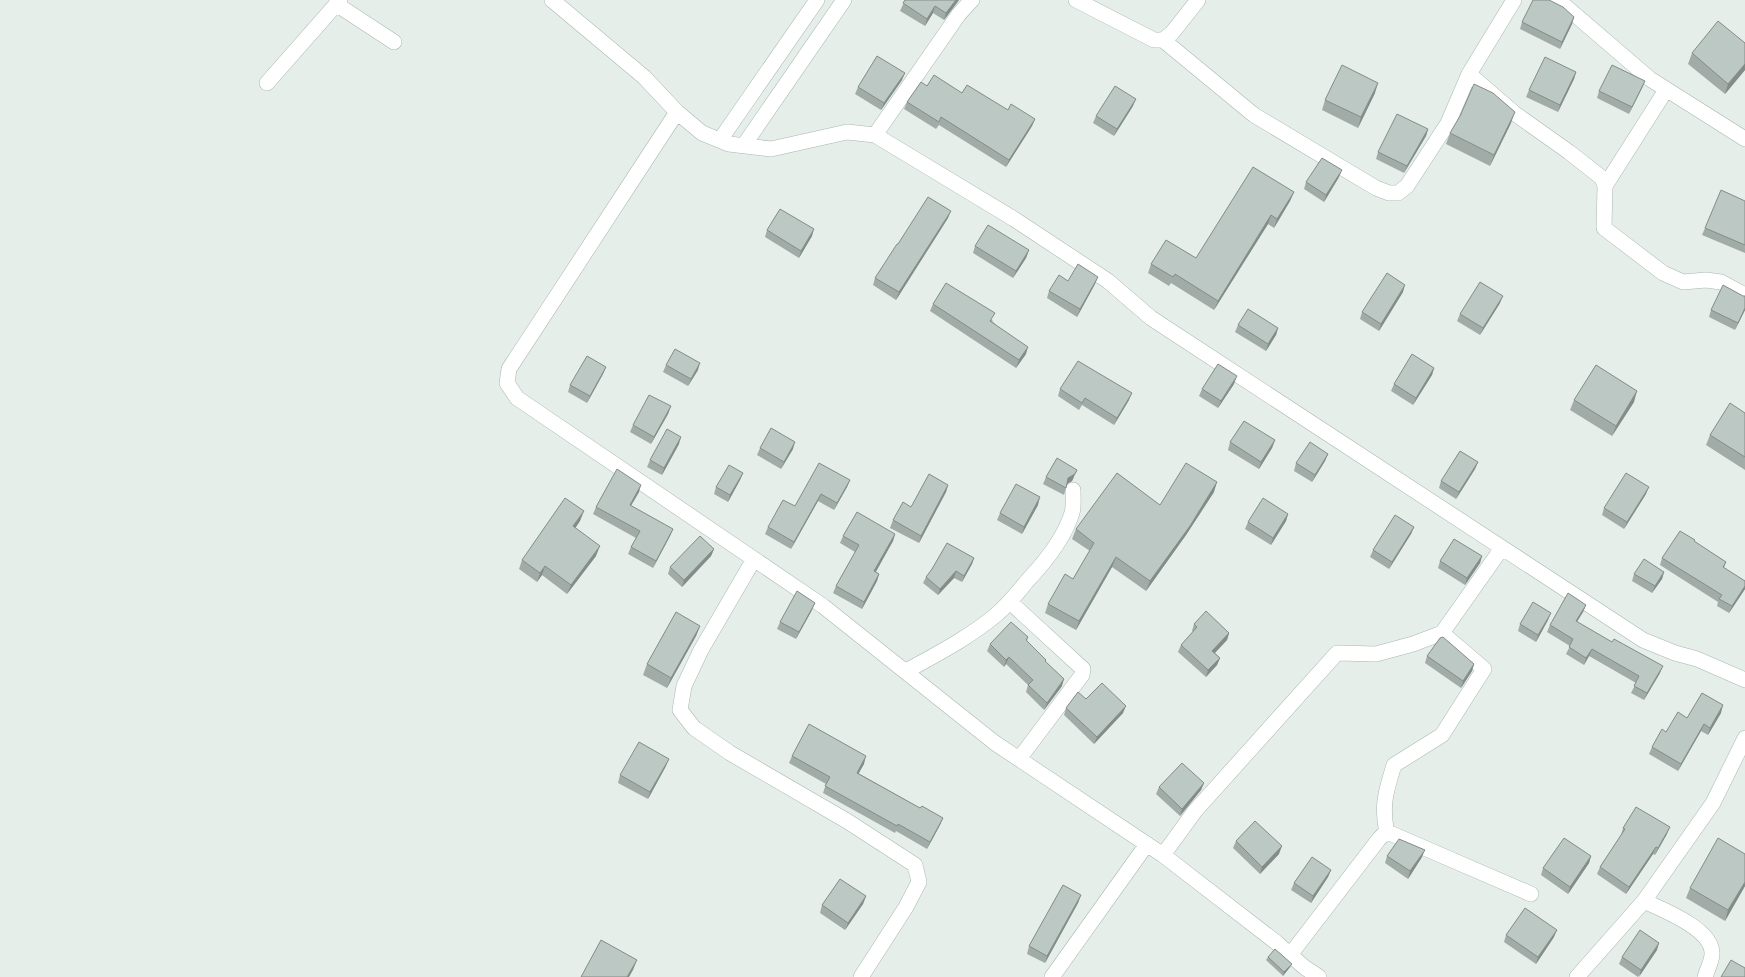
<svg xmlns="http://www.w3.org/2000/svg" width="1745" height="977" font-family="Jost,sans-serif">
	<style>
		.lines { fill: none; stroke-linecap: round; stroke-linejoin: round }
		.minor-casing { stroke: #a9b6b1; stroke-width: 16 }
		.minor { stroke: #fff; stroke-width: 15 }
		.wall { fill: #a1aca8 }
		.shaded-wall { fill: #838c88 }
		.building { fill: #bbc8c3; stroke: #838c88 }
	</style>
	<rect width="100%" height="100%" fill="#e6eeea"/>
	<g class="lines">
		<!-- minor casing -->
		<g class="minor-casing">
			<path id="minor" d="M552 0 644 77 677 112 702 133 729 144 771 149 847 132 875 135 1014 219 1108 281 1151 318 1643 640 1675 653 1697 659 1745 680
				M1076 0 1154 40H1163L1172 33 1198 0
				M1514 0 1469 74 1514 113 1569 152 1602 178 1605 186 1604 228 1663 273 1683 282 1706 280 1721 282 1745 295
				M1558 0 1650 79 1745 139
				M336 4 394 42
				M1163 40 1254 115 1376 188 1389 193H1398L1407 186 1448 123 1469 74
				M267 83 340 0
				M677 112 509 369 507 383 517 398 823 606 995 743 1163 855 1277 943 1304 967 1319 977
				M875 135 959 14 972 0
				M720 140 817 0
				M744 145 844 0
				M1605 186 1666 90
				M754 559 701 650 684 686 680 710 694 728 730 753 847 821 915 865 919 882 906 907 861 977
				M1010 602 1083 669 1082 675 1019 759
				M906 671C937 654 970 637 997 614 1009 604 1018 592 1028 580 1046 561 1064 539 1072 513 1074 506 1073 498 1073 490
				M1387 833C1381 806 1386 791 1394 765L1442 735 1484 669 1442 633
				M1163 855 1195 811 1337 653 1376 654 1413 644 1442 633 1502 548
				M1644 901C1663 910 1713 929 1712 954 1712 961 1707 970 1705 977
				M1290 955 1379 839 1384 834H1392L1531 894
				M1052 977 1147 844
				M1577 977 1644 901 1713 803 1745 738"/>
		</g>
		<!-- minor -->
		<use href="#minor" class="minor"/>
	</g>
	<!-- wall -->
	<path class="wall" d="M905 0H959L944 20 933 13 925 26 900 11Z
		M1574 17 1572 24 1560 49 1520 29 1522 22Z
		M1745 43V70L1725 94 1688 64 1692 53Z
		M1576 72 1574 79 1558 112 1526 97 1529 90Z
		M902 80 881 110 855 94 858 87Z
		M1645 81 1642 88 1629 114 1597 98 1599 91Z
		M927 86 962 93 1008 110 1035 119 1032 126 1006 167 939 125 936 129 904 109 907 102Z
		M1375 93 1358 128 1322 110 1325 100Z
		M1133 106 1114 136 1093 123 1096 116Z
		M1511 123 1490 166 1446 144 1450 133Z
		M1428 129 1426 136 1404 173 1376 159 1378 152Z
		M1339 177 1324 202 1304 189 1306 182Z
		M1294 192 1290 201 1274 228 1268 224 1214 310 1171 283 1169 286 1148 273 1151 264 1196 258Z
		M1745 201V253L1702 235 1705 228Z
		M948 218 896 300 873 285 875 278 898 244Z
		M767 230 812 236 799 258 765 237Z
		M975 246 1029 250 1026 258 1013 278 973 253Z
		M1068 281 1095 284 1077 317 1047 298 1049 291Z
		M1403 292 1379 331 1360 319 1362 312Z
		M1743 296H1745V310L1735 330 1709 317 1711 310Z
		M1500 303 1480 335 1457 321 1460 314Z
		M933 304 993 320 992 321 1026 354 1016 368 930 311Z
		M1238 325 1278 328 1276 335 1266 351 1235 332Z
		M666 365 698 370 688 386 663 372Z
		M606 367 603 374 587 403 568 392 570 385Z
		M1434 368 1432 375 1413 405 1391 391 1394 384Z
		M1234 384 1218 408 1199 396 1202 389Z
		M1060 389 1129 400 1114 425 1082 405 1079 410 1058 396Z
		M1574 400 1634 402 1612 436 1570 410Z
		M671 406 668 414 651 444 630 432 633 425Z
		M1745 413V470L1706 445 1710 435Z
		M1275 440 1272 448 1259 469 1228 450 1230 442Z
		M679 444 662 475 647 467 650 460Z
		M760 448 793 449 781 469 757 455Z
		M1328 454 1325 461 1312 482 1294 471 1296 463Z
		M1478 462 1475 469 1456 499 1439 488 1441 481Z
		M743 473 740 480 728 502 714 494 716 487Z
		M1046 477H1074L1072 481 1067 484 1064 495 1043 484Z
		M850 480 847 487 834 510 818 501 791 549 765 534 768 527 795 506Z
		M948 485 946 492 919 543 890 528 893 520 911 507Z
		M639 492 631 506 673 529 670 536 653 568 628 554 631 547 636 538 593 514 596 507Z
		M1214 492 1186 535 1146 591 1112 567 1076 630 1045 613 1048 604 1073 579 1090 551 1072 539 1076 529 1160 505Z
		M1646 494 1624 529 1602 515 1604 508Z
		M1038 505 1022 534 997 520 1000 513Z
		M1288 514 1286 521 1271 545 1245 529 1248 522Z
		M580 521 575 528 596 556 567 594 542 575 537 582 519 569 522 560Z
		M1414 527 1411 534 1389 569 1370 557 1373 550Z
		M895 534 893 541 875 572 879 574 877 581 862 609 833 593 836 586 855 552 840 543 843 536Z
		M1694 542 1726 562 1724 568 1745 581V589L1729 613 1717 606 1718 602 1660 565 1662 558Z
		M714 549 711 556 682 587 668 574 670 567Z
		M1482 556 1480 563 1465 585 1438 568 1440 561Z
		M974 558 972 564 962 582 954 578 938 595 923 583 926 577Z
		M1664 572 1662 579 1652 593 1632 581 1634 574Z
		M1586 605 1583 612 1577 622 1660 673 1644 700 1631 693 1636 683 1589 656 1584 665 1566 654 1570 646 1547 632 1550 625Z
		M812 610 796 639 777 629 780 622Z
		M1548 620 1536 642 1518 631 1520 624Z
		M1194 624 1229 633 1227 640 1215 653 1220 658 1217 665 1206 677 1178 652 1181 645 1193 632 1192 631Z
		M700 626 696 636 667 688 643 675 647 664Z
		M1028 637 1027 641 1046 660V662L1062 686 1044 710 1026 692 1028 685 1006 664 1004 667 987 651 990 644Z
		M1427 656 1474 664 1472 671 1461 688 1425 663Z
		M1066 708 1123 713 1094 744 1064 715Z
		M1721 713 1708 735 1701 731 1678 771 1649 754 1652 747 1666 732 1687 718Z
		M792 756 864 764 858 773 920 808 943 818 940 825 927 849 896 831 895 833 823 793 826 784 789 763Z
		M666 766 648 799 618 783 620 775Z
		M1204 783 1201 790 1180 816 1156 794 1159 787Z
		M1623 828 1667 834 1655 855 1653 854 1626 894 1597 874 1600 867 1621 835Z
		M1236 841 1279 854 1260 874 1233 848Z
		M1387 856 1422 857 1408 879 1385 863Z
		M1591 856 1589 863 1568 894 1541 875 1543 868Z
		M1331 870 1328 877 1311 903 1291 890 1294 883Z
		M1745 886 1725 921 1686 898 1690 888Z
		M1081 895 1078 903 1045 963 1027 954 1029 946Z
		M866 896 863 904 845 930 820 913 822 905Z
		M1506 935 1554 937 1536 964 1504 942Z
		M1657 950 1638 977 1619 964 1622 957Z
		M1268 957 1292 964 1290 967 1283 976 1266 960Z"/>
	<!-- shaded-wall -->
	<path class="shaded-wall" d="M956 0H959L944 20 946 13Z
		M935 6 933 13 925 26 927 19Z
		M1574 17 1572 24 1560 49 1562 42Z
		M1745 64V70L1725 94 1728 84Z
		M1576 72 1574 79 1558 112 1560 105Z
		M905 73 902 80 881 110 884 103Z
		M1645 81 1642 88 1629 114 1632 107Z
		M1378 83 1375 93 1358 128 1361 117Z
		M1136 99 1133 106 1114 136 1117 129Z
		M1515 112 1511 123 1490 166 1494 155Z
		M1035 119 1032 126 1006 167 1009 160Z
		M1428 129 1426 136 1404 173 1407 166Z
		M1342 170 1339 177 1324 202 1326 195Z
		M1294 192 1290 201 1274 228 1277 219Z
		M951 211 948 218 896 300 899 292Z
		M1271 215 1268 224 1214 310 1218 301Z
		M814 229 812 236 799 258 801 251Z
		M1029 250 1026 258 1013 278 1016 271Z
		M1098 277 1095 284 1077 317 1080 309Z
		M1405 285 1403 292 1379 331 1381 324Z
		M1503 296 1500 303 1480 335 1483 328Z
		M1745 308V310L1735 330 1738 323Z
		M1278 328 1276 335 1266 351 1268 344Z
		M1028 347 1026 354 1016 368 1019 360Z
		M700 363 698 370 688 386 691 379Z
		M606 367 603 374 587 403 590 396Z
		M1434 368 1432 375 1413 405 1416 398Z
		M1237 376 1234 384 1218 408 1221 401Z
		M1637 391 1634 402 1612 436 1616 426Z
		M1132 393 1129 400 1114 425 1117 418Z
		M671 406 668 414 651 444 654 437Z
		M681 437 679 444 662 475 664 468Z
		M1275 440 1272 448 1259 469 1261 462Z
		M795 442 793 449 781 469 784 462Z
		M1328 454 1325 461 1312 482 1315 475Z
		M1478 462 1475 469 1456 499 1459 492Z
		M1077 470 1072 481 1065 485 1068 478Z
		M743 473 740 480 728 502 730 495Z
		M850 480 847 487 834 510 837 503Z
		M1217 482 1214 492 1186 535 1146 591 1150 581Z
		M641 485 639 492 627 512 630 505Z
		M948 485 946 492 919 543 921 536Z
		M1649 487 1646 494 1624 529 1627 522Z
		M821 494 818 501 791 549 794 542Z
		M1040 497 1038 505 1022 534 1024 527Z
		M584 511 580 521 570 536 573 526Z
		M1288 514 1286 521 1271 545 1273 538Z
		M1414 527 1411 534 1389 569 1392 562Z
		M673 529 670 536 653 568 656 561Z
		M895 534 893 541 872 579 874 571Z
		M600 546 596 556 567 594 571 585Z
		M714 549 711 556 682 587 684 580Z
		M1482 556 1480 563 1465 585 1467 578Z
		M1116 557 1112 567 1076 630 1079 621Z
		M974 558 972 564 962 582 964 576Z
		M545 566 542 575 537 582 540 573Z
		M956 571 954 578 938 595 940 589Z
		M1664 572 1662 579 1652 593 1655 586Z
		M879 574 877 581 862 609 864 602Z
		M1745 586V589L1729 613 1732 606Z
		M815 603 812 610 796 639 799 632Z
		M1586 605 1583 612 1573 628 1576 621Z
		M1551 613 1548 620 1536 642 1538 635Z
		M700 626 696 636 667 688 671 678Z
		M1229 633 1227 640 1210 658 1212 651Z
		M1592 649 1589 656 1584 665 1586 658Z
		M1009 657 1006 664 1004 667 1006 660Z
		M1220 658 1217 665 1206 677 1208 670Z
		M1474 664 1472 671 1461 688 1463 681Z
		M1663 666 1660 673 1644 700 1647 693Z
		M1064 679 1062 686 1044 710 1047 703Z
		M1723 705 1721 713 1708 735 1710 728Z
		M1126 706 1123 713 1094 744 1097 737Z
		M1704 724 1701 731 1678 771 1681 764Z
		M866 756 864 764 855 780 857 773Z
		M669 759 666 766 648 799 650 792Z
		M1204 783 1201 790 1180 816 1182 809Z
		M943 818 940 825 927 849 930 842Z
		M1670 827 1667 834 1655 855 1658 848Z
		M1282 846 1279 854 1260 874 1262 867Z
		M1656 847 1653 854 1626 894 1629 887Z
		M1425 850 1422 857 1408 879 1410 871Z
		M1591 856 1589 863 1568 894 1570 887Z
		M1331 870 1328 877 1311 903 1313 896Z
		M1745 882V886L1725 921 1728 910Z
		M1081 895 1078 903 1045 963 1047 956Z
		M866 896 863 904 845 930 848 923Z
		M1557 930 1554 937 1536 964 1538 957Z
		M1659 943 1657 950 1639 977 1641 970Z
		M637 960 633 970 629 977H627Z
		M1292 964 1290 967 1283 976 1284 972Z"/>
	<!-- building -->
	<path class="building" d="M905 0H956L946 13 935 6 927 19 903 3Z
		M1533 0H1549L1563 7 1574 17 1562 42 1522 22Z
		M1718 21 1745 43V64L1728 84 1692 53Z
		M877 56 905 73 884 103 858 87Z
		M1545 57 1576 72 1560 105 1529 90Z
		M1342 65 1378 83 1361 117 1325 100Z
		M1612 65 1645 81 1632 107 1599 91Z
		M934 75 962 93 967 85 1008 110 1011 104 1035 119 1009 160 941 117 939 122 907 102 921 82 927 86Z
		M1474 84 1493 93 1515 112 1494 155 1450 133 1460 116Z
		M1115 86 1136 99 1117 129 1096 116Z
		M1397 114 1428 129 1407 166 1378 152Z
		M1322 158 1342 170 1326 195 1306 182Z
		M1253 167 1294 192 1277 219 1271 215 1218 301 1175 274 1173 277 1151 264 1166 240 1196 258Z
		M1721 190 1745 201V245L1705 228Z
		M928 197 951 211 899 292 875 278 897 244H898Z
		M780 209 814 229 801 251 767 230Z
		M988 225 1029 250 1016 271 975 246Z
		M1078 264 1098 277 1080 309 1049 291 1059 275 1068 281Z
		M1387 273 1405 285 1381 324 1362 312Z
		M1480 282 1503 296 1483 328 1460 314Z
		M946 283 995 313 990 321 1028 347 1019 360 933 304Z
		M1723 285 1743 296H1745V308L1738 323 1711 310Z
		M1248 309 1278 328 1268 344 1238 325Z
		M675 349 700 363 691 379 666 365Z
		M1412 354 1434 368 1416 398 1394 384Z
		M587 356 606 367 590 396 570 385Z
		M1078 361 1132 393 1117 418 1085 398 1082 403 1060 389Z
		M1218 364 1237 376 1221 401 1202 389Z
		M1596 365 1637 391 1616 426 1574 400Z
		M649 395 671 406 654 437 633 425Z
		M1730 403 1745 413V457L1710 435Z
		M1244 421 1275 440 1261 462 1230 442Z
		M771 428 795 442 784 462 760 448Z
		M667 429 681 437 664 468 650 460Z
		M1310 442 1328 454 1315 475 1296 463Z
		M1460 451 1478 462 1459 492 1441 481Z
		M1057 458 1077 470 1075 474 1068 478 1066 488 1046 477Z
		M819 463 850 480 837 503 821 494 794 542 768 527 783 500 795 506Z
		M1186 463 1217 482 1190 526 1150 581 1116 557 1079 621 1048 604 1065 574 1073 579 1094 543 1076 529 1117 473 1160 505Z
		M729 465 743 473 730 495 716 487Z
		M617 469 641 485 630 505 673 529 656 561 631 547 640 531 596 507Z
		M1626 473 1649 487 1627 522 1604 508Z
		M929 474 948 485 921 536 893 520 903 502 911 507Z
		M1016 484 1040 497 1024 527 1000 513Z
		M565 498 584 511 573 526 600 546 571 585 545 566 540 573 522 560Z
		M1263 498 1288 514 1273 538 1248 522Z
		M857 512 895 534 874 571 879 574 864 602 836 586 859 545 843 536Z
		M1395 515 1414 527 1392 562 1373 550Z
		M1680 531 1695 540 1694 541 1726 562 1723 567 1745 581V586L1732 606 1719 599 1722 595 1662 558Z
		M700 536 714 549 684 580 670 567Z
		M1454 539 1482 556 1467 578 1440 561Z
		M947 543 974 558 964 576 956 571 940 589 926 577 932 569Z
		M1644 559 1664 572 1655 586 1634 574Z
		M797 591 815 603 799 632 780 622Z
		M1568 593 1586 605 1576 621 1612 642 1614 639 1663 666 1647 693 1634 686 1639 676 1592 649 1586 658 1569 647 1573 639 1550 625Z
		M1533 602 1551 613 1538 635 1520 624Z
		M1206 611 1229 633 1212 651 1220 658 1208 670 1181 645 1197 627 1194 624Z
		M676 612 700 626 671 678 647 664Z
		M1011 622 1028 637 1026 640 1046 660 1045 661 1064 679 1047 703 1028 685 1033 680 1009 657 1006 660 990 644Z
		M1443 637 1474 664 1463 681 1427 656 1440 638Z
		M1102 683 1126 706 1097 737 1066 708 1078 692 1086 699Z
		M1702 693 1723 705 1710 728 1704 724 1681 764 1652 747 1662 729 1666 732 1678 712 1687 718Z
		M809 724 866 756 857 773 920 808 922 806 943 818 930 842 898 824 897 826 825 786 830 777 792 756Z
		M639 742 669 759 650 792 620 775Z
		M1182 763 1204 783 1182 809 1159 787Z
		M1636 807 1670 827 1658 848 1656 847 1629 887 1600 867 1625 829 1623 828Z
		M1255 821 1282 846 1262 867 1236 841Z
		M1564 838 1591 856 1570 887 1543 868Z
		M1718 838 1745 854V882L1728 910 1690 888Z
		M1399 839 1425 850 1410 871 1387 856Z
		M1312 857 1331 870 1313 896 1294 883Z
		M840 879 866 896 848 923 822 905Z
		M1063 885 1081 895 1047 956 1029 946Z
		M1525 908 1557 930 1538 957 1506 935Z
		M1640 930 1659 943 1641 970 1622 957Z
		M601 940 637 960 627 977H581Z
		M1275 949 1292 964 1284 972 1268 957Z
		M1731 960 1745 968V977H1721Z"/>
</svg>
